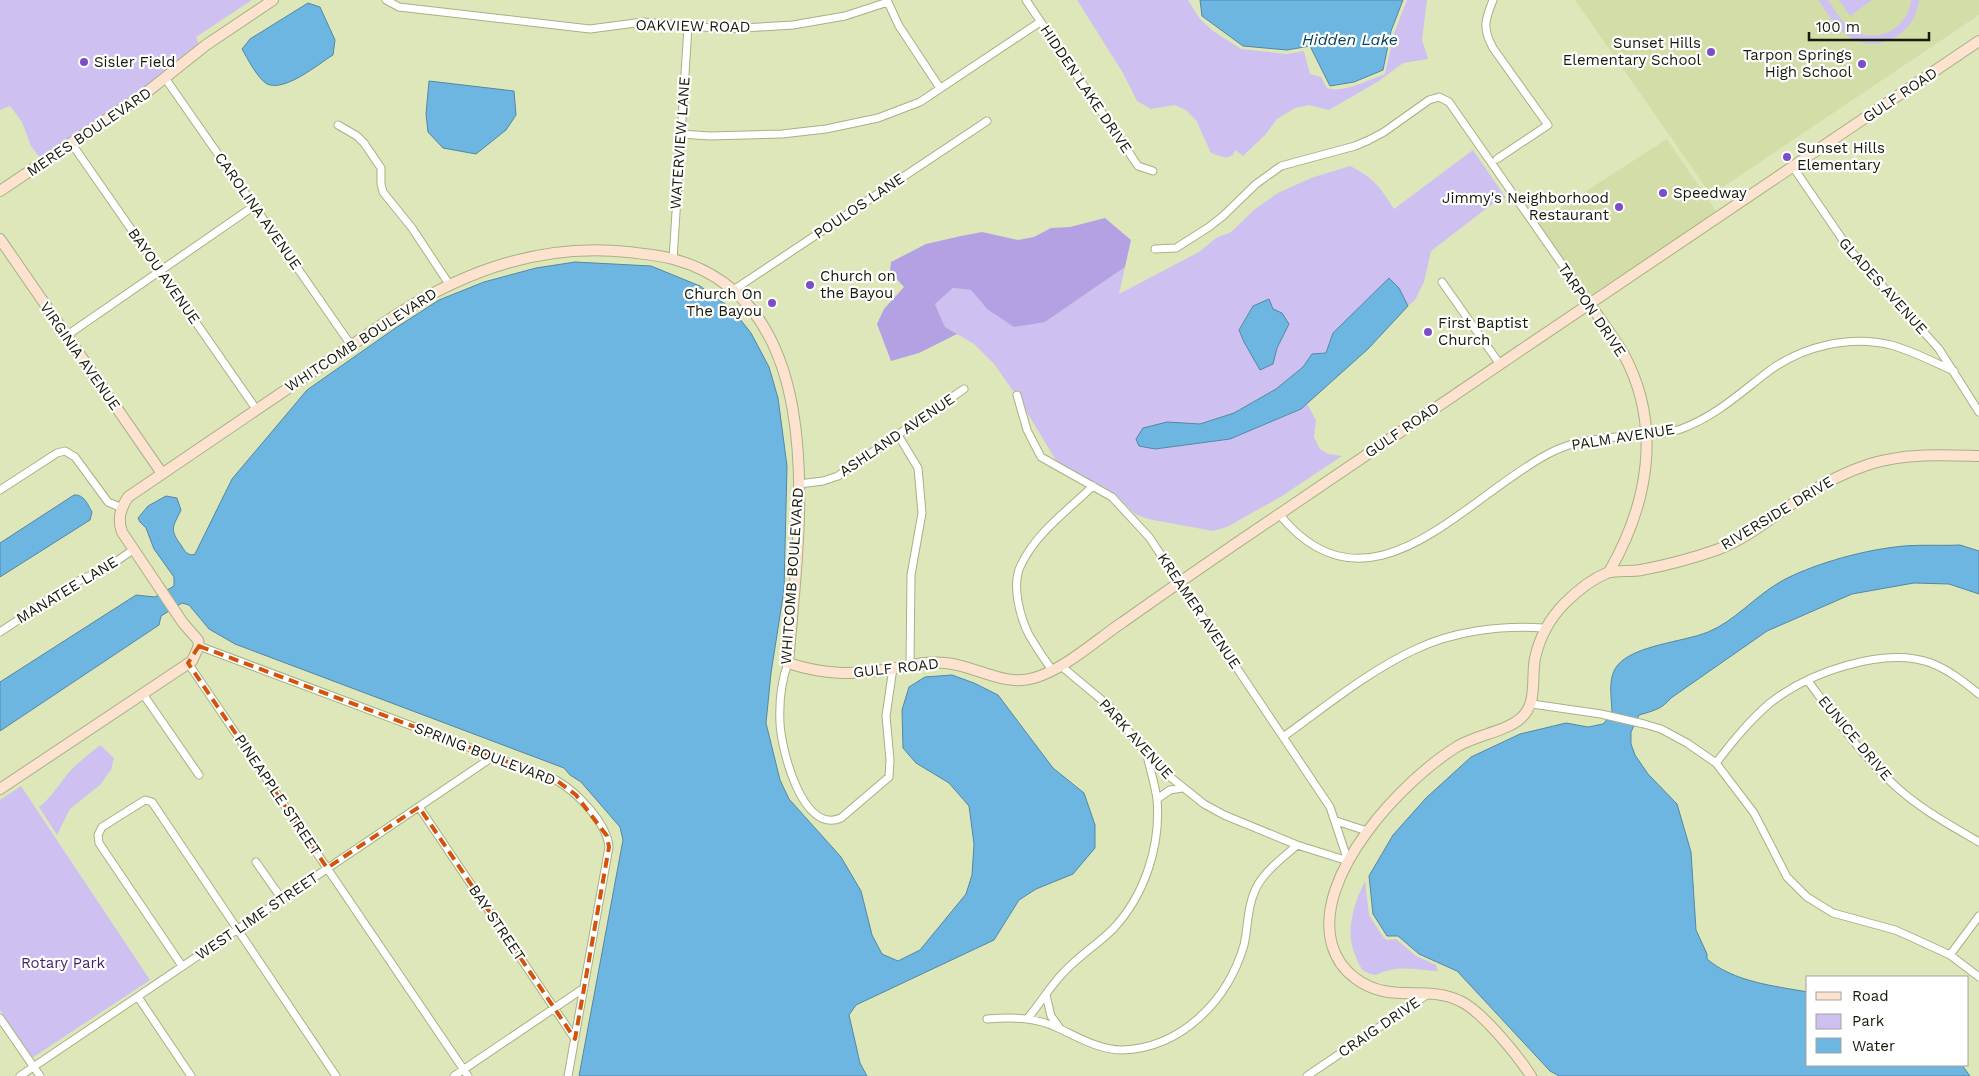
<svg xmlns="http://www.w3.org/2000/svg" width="1979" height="1076" font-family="'Work Sans',sans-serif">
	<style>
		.built { fill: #d3dda8 }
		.green { fill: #cec1f1; fill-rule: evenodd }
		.forest { fill: #b4a1e4 }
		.water { fill: #6eb6e2; stroke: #5487a1 }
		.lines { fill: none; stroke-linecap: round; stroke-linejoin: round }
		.street-casing { stroke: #a8b185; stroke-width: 9 }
		.secondary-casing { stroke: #a8b185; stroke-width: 12 }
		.street { stroke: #fff; stroke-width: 7 }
		.secondary { stroke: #fde3cf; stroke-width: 10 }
		.marked { fill: none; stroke: #d3530c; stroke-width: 4; stroke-dasharray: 10 6; stroke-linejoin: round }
		.poi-dot { fill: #7b4ec7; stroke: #fff; stroke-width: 2 }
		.labels { text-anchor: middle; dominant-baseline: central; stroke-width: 4.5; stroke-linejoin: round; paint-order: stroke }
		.street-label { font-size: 15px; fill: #171a09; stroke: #fff }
		.poi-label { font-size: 15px; fill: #171a09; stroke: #fff; text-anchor: start }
		.park-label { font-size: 15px; fill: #3d1f6b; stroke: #fff }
		.water-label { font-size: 16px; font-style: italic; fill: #03415f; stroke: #fff }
	</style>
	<rect width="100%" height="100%" fill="#dee7b9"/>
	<!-- built -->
	<path class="built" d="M1575 0H1979V15L1711 195Z
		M1667 139 1716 211 1698 225 1589 296 1538 222Z"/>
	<!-- green -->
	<path class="green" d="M0 0H252L196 37 199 45 148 86 41 159 31 146 22 122 10 106 0 110Z
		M1077 0H1188L1200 19 1213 31 1241 49 1287 54 1304 51 1310 74 1321 77C1324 81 1325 89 1331 89 1344 92 1372 79 1385 74L1394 33 1407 0H1427L1422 40 1428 59 1403 63 1379 81 1329 110 1309 105 1295 108 1277 119 1265 135 1243 156 1235 150 1233 155 1226 158 1211 153 1196 120 1186 110 1175 105 1151 109 1137 101 1123 73Z
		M1818 0H1828C1834 9 1841 21 1850 28 1874 46 1908 30 1911 0H1919C1916 34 1877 56 1848 36 1835 27 1827 12 1818 0Z
		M1839 0H1872L1850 16Z
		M1473 150 1506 198H1500L1431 251 1424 282 1415 300 1408 306 1399 288 1389 278 1333 333 1326 353 1312 354 1303 367 1276 389 1234 413 1200 424 1167 422 1155 449 1230 439 1301 409 1307 404 1316 420 1314 437 1320 449 1328 454 1342 456 1282 496 1227 527 1213 531 1148 519 1135 514 1114 493 1057 462 1026 411 1019 390 1013 391 995 365 974 344 945 327 935 304 953 288 971 290 987 309 1045 322 1125 267 1119 294 1199 252 1216 238 1231 232 1255 209 1278 193 1311 178 1350 166C1373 177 1381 188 1394 209ZM1253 306C1271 309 1279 307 1289 324L1277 348 1273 364 1239 329Z
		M100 745 114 758 111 770 100 785 70 809 57 835 39 807C51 799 62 779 73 768 81 760 91 753 100 745Z
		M21 786 150 980 32 1058 0 1010V800Z
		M1365 881 1369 915 1384 938 1387 940 1396 939 1416 956 1436 965 1438 971C1415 970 1398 964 1376 975 1372 974 1367 973 1364 971 1360 968 1358 962 1356 957 1344 932 1354 904 1365 881Z"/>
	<!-- forest -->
	<path class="forest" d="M1105 218 1131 240 1125 267 1045 322 1014 327 987 309 971 290 953 288 935 304 945 327 957 334 919 353 891 361 877 324 884 309 904 287 890 272 891 262 926 244 961 236 982 232 1018 240 1034 237 1051 228 1070 227Z"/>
	<!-- water -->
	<path class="water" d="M1200 0H1403L1391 31 1383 70 1354 82 1330 86 1310 46 1287 50 1243 46 1202 16Z
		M308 3 320 7 335 40 333 55C317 65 285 92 267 84 258 79 247 58 242 49L250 39Z
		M429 81 514 91 516 115 506 130 476 154 443 148 428 132 426 114Z
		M575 262 651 266 700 286 732 309 751 333 769 367 778 398 787 466 784 590 771 673 766 723 780 780 789 799 841 857 861 891 872 935 882 954 898 961 920 950 966 894 972 875 974 844 969 806 949 783 916 763 903 748 902 710 909 687 925 677 952 675 974 683 998 695 1053 768 1084 793 1095 825V848L1073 874 1036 889 1019 900 994 940 856 1005 849 1015 860 1063 867 1076H579L623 840 620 827 581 782 570 775 564 768 235 644 209 629 189 605 182 603 161 616 159 625 0 731V682L136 595 155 597 174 586V577L154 549 146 528 140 522 138 518 148 506 166 496 177 498 181 510C173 527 169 529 181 545 184 550 186 554 192 555L195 554 232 479 307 390 394 329 439 300 484 282 536 268Z
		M1389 278 1399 288 1408 306 1368 349 1301 409 1230 439 1155 449 1139 446 1136 439 1143 428 1167 422 1200 424 1234 413 1276 389 1303 367 1312 354 1326 353 1333 333Z
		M1269 299 1273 309 1282 313 1289 324 1277 348 1273 364 1260 370 1244 342 1239 330 1253 306Z
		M74 495C84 494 88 505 92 512L90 520 0 577V543Z
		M1960 545 1979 551V594L1949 584 1914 583 1852 594 1767 631 1671 698C1662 709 1653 711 1639 715L1631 732V744L1635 755 1648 774 1677 804 1691 852 1696 930 1707 954V959C1734 982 1774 986 1808 992V1065H1962L1970 1076H1559L1550 1071 1457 971 1419 954 1398 936H1387L1373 914 1369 876 1393 835 1426 798 1471 757 1520 734 1566 723 1588 727 1603 724 1612 714C1612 699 1607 679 1617 666 1633 645 1684 642 1708 632 1735 621 1754 597 1780 582 1810 565 1860 551 1895 547 1916 544 1939 546 1960 545Z"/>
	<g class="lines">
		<!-- street casing -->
		<g class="street-casing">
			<path id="street" d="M386 0 399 7 590 29 643 22 727 29 793 25 845 16 888 2
				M887 0 899 26 940 88
				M1026 0 1138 166 1153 171
				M1493 0C1485 20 1482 28 1493 48L1548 125 1497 159
				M165 78 351 345
				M338 125 357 136 364 143 381 168V184L383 192 412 228 449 284
				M680 134 710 136 782 134 826 129 878 118 920 102 1040 22
				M72 144 256 409
				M1793 167 1849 249 1939 349 1979 412
				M1155 249 1176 248 1209 227 1223 216 1256 184 1281 166 1355 146 1369 140 1384 132 1429 100 1439 97 1449 102 1589 303
				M673 259 688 27
				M1442 282 1499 363
				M732 291 987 121
				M66 336 254 206
				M1017 395 1027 430 1041 457 1112 497 1149 537 1330 807 1348 861
				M898 435 918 468 922 513 911 575 910 664
				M799 484 823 481 838 476 964 389
				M0 490 57 453 65 451 75 457 108 502 122 508
				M1279 514C1369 625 1464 498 1548 454 1577 438 1608 438 1640 435 1654 434 1667 434 1681 429 1716 416 1740 393 1769 371 1803 346 1850 335 1891 345 1913 351 1933 362 1954 371
				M0 632 74 583 107 568 134 549
				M199 646 556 780C577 792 607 823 609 847L568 1076
				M188 663 468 1076
				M788 663C781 682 779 703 780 723 781 748 802 835 841 818L889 777 890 760 886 716 893 668
				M1061 666 1109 706 1147 755 1164 772 1204 804 1224 815 1297 845 1348 861
				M1052 670C1044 659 1036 647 1029 635 1020 617 1011 584 1021 565 1036 533 1068 510 1093 486
				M1808 681C1834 716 1859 752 1891 782 1917 807 1948 824 1979 842
				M143 694 199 775
				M1532 704 1601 714 1644 724 1661 729 1687 743 1716 763 1754 813 1787 877 1807 897 1833 913 1895 930 1911 937 1950 955 1979 977
				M1283 737C1325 707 1367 672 1414 650 1453 631 1501 625 1544 628
				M1716 763C1733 741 1749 721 1770 703 1808 673 1883 646 1931 663 1949 670 1964 682 1979 694
				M1157 799 1170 790 1182 788
				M419 807 575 1039
				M1336 821 1367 831
				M256 862 282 899
				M1950 955 1979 916
				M182 966 99 843 98 835 102 827 145 800 152 802 336 1076
				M1046 995 1051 1016 1059 1027
				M138 997 191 1076
				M0 1018 40 1076
				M987 1019C1011 1017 1035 1017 1058 1028 1078 1037 1099 1050 1122 1050 1182 1048 1228 1000 1244 945 1248 928 1247 909 1254 893 1261 873 1282 859 1297 845
				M1027 1019C1040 1004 1050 986 1064 972 1079 956 1098 944 1113 929 1145 895 1161 845 1157 799 1155 785 1150 769 1147 755
				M20 1076 494 756
				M454 1076 584 988
				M1307 1076 1428 994"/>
		</g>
		<!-- secondary casing -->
		<g class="secondary-casing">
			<path id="secondary" d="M0 191 147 92 206 45 273 0
				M0 239 161 472
				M1589 303C1600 319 1613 336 1623 353 1663 426 1648 504 1609 572
				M0 789 192 661 199 646 198 640 183 623 122 532C117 518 121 508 128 497L399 313C469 269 544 243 628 252 643 254 659 255 673 259 837 303 798 537 788 663 825 675 853 675 891 669 910 665 927 661 946 663 976 666 1004 687 1034 678 1065 669 1096 640 1123 622 1174 586 1226 550 1278 515 1511 356 1745 199 1979 41
				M1531 1076C1518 1056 1482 1011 1460 1001 1426 984 1390 1005 1355 978 1344 970 1336 958 1332 945 1312 875 1404 779 1458 746 1477 735 1507 731 1521 718 1538 703 1531 678 1535 658 1540 636 1549 619 1565 603 1576 592 1592 579 1607 573 1617 570 1631 572 1641 570 1668 565 1694 558 1719 549 1748 538 1772 517 1798 500 1820 485 1845 472 1870 464 1905 453 1942 455 1979 456"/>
		</g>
		<!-- street -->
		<use href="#street" class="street"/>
		<!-- secondary -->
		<use href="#secondary" class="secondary"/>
	</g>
	<!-- marked area -->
	<path class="marked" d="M199 646 556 780 576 795 607 836 609 847 575 1039 419 807 327 868 188 663Z"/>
	<!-- markers -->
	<g class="poi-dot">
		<circle cx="1711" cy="52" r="5"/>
		<circle cx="84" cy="62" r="5"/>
		<circle cx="1862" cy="64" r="5"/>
		<circle cx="1787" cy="157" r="5"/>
		<circle cx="1663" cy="193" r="5"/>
		<circle cx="1619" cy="207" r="5"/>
		<circle cx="810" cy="285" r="5"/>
		<circle cx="772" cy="303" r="5"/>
		<circle cx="1428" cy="332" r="5"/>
	</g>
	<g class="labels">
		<!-- street labels -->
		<g class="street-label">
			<text transform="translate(693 26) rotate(1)">OAKVIEW ROAD</text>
			<text transform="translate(1086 89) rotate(56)">HIDDEN LAKE DRIVE</text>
			<text transform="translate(1900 95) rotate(-34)">GULF ROAD</text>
			<text transform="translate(89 132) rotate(-34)">MERES BOULEVARD</text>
			<text transform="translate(680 143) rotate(-86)">WATERVIEW LANE</text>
			<text transform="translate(859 206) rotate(-34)">POULOS LANE</text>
			<text transform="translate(258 211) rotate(55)">CAROLINA AVENUE</text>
			<text transform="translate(164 276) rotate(55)">BAYOU AVENUE</text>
			<text transform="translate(1883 286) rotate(48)">GLADES AVENUE</text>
			<text transform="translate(1592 310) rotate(56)">TARPON DRIVE</text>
			<text transform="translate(361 340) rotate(-33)">WHITCOMB BOULEVARD</text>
			<text transform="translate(80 356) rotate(55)">VIRGINIA AVENUE</text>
			<text transform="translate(1402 430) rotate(-34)">GULF ROAD</text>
			<text transform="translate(897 435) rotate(-34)">ASHLAND AVENUE</text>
			<text transform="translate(1623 437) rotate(-9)">PALM AVENUE</text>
			<text transform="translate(1777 513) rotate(-31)">RIVERSIDE DRIVE</text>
			<text transform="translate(792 576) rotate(-86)">WHITCOMB BOULEVARD</text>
			<text transform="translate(67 590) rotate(-31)">MANATEE LANE</text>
			<text transform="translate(1199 611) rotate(56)">KREAMER AVENUE</text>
			<text transform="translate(896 668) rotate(-6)">GULF ROAD</text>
			<text transform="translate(1855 738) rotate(50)">EUNICE DRIVE</text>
			<text transform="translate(1136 739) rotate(48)">PARK AVENUE</text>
			<text transform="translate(485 754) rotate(21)">SPRING BOULEVARD</text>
			<text transform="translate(278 795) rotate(56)">PINEAPPLE STREET</text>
			<text transform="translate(257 916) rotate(-34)">WEST LIME STREET</text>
			<text transform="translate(497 923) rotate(56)">BAY STREET</text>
			<text transform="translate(1379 1027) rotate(-34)">CRAIG DRIVE</text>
		</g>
		<!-- poi labels -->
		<g class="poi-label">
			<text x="1701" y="43" text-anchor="end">Sunset Hills<tspan x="1701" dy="17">Elementary School</tspan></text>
			<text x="1852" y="55" text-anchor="end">Tarpon Springs<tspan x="1852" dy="17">High School</tspan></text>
			<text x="94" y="62">Sisler Field</text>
			<text x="1797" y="148">Sunset Hills<tspan x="1797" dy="17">Elementary</tspan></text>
			<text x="1673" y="193">Speedway</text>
			<text x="1609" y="198" text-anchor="end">Jimmy's Neighborhood<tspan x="1609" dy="17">Restaurant</tspan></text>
			<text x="820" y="276">Church on<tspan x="820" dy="17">the Bayou</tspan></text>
			<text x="762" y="294" text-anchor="end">Church On<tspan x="762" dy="17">The Bayou</tspan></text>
			<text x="1438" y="323">First Baptist<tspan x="1438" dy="17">Church</tspan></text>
		</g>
		<!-- park labels -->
		<g class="park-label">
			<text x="63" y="963">Rotary Park</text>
		</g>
		<!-- water labels -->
		<g class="water-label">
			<text x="1350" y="39">Hidden Lake</text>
		</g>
	</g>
	<!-- legend -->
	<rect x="1806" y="976" width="162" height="90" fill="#ffffff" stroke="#a2a39d"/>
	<rect x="1816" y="992" width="25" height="8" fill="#fde3cf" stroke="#a2a39d"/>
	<text x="1852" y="1001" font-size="15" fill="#171a09">Road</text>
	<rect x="1816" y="1014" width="25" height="15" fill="#cec1f1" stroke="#a2a39d"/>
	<text x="1852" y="1026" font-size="15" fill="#171a09">Park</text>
	<rect x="1816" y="1038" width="25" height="15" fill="#6eb6e2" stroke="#a2a39d"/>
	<text x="1852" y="1051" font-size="15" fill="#171a09">Water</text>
	<!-- scale -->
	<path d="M1809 32v8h120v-8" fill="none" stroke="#171a09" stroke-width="2.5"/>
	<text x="1816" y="32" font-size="15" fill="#171a09" stroke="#ffffff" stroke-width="4" paint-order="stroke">100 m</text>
</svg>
